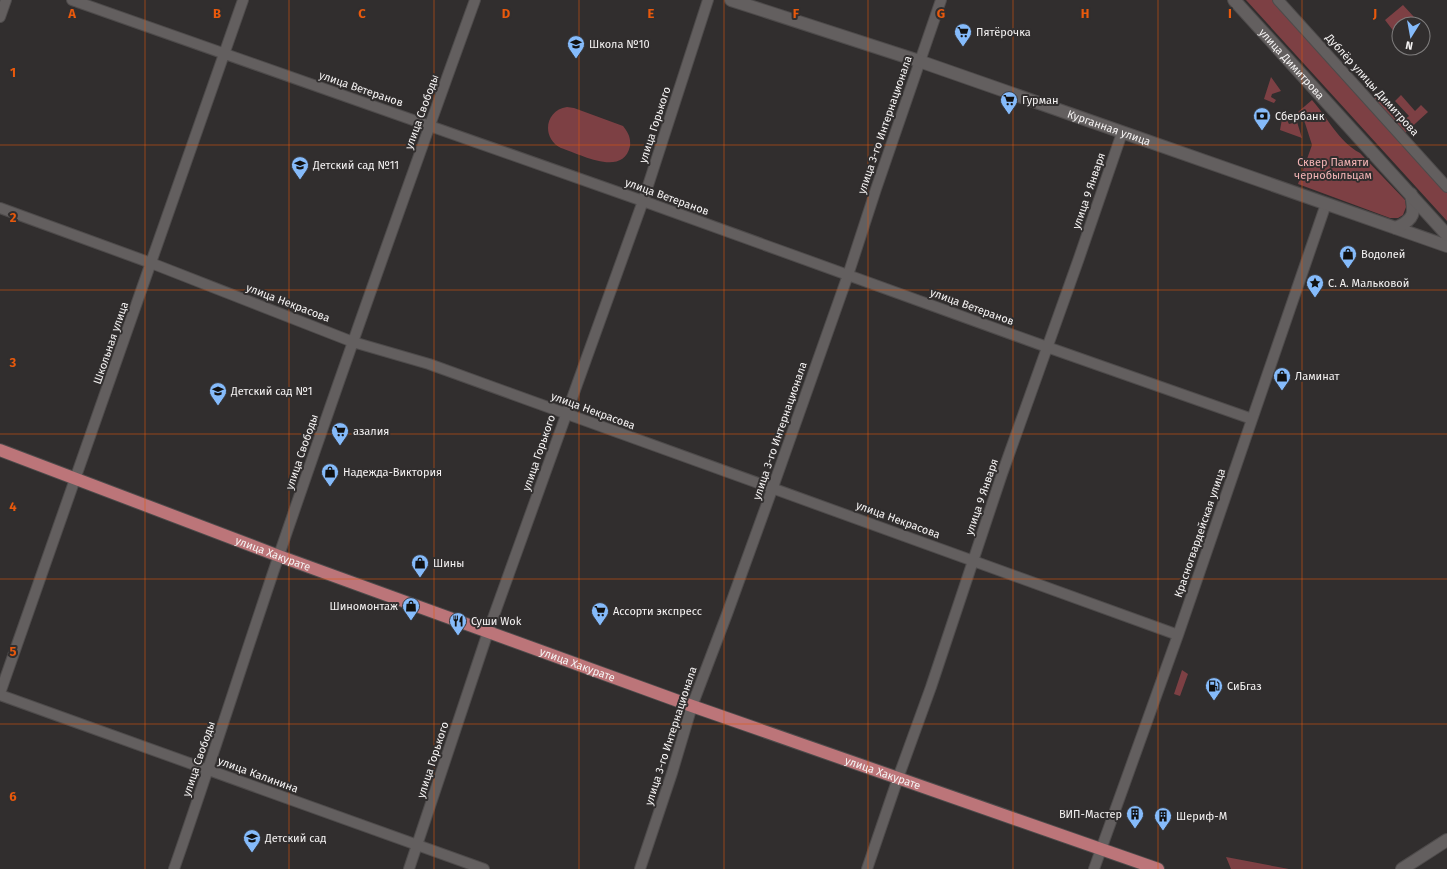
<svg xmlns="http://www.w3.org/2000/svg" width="1447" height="869" font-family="'Fira Sans',sans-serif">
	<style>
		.green { fill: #7d4044 }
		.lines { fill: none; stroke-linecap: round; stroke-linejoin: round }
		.minor-casing { stroke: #4e4b4b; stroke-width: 12 }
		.tertiary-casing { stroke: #4e4b4b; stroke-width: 14 }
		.secondary-casing { stroke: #4e4b4b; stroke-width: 14 }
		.primary-casing { stroke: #4e4b4b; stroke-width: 14 }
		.minor { stroke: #635f5f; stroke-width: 10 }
		.tertiary { stroke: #635f5f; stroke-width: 12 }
		.secondary { stroke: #635f5f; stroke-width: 12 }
		.primary { stroke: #bc7579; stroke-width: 12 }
		.grid { fill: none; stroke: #e8590c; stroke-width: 1; stroke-opacity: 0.55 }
		.labels { text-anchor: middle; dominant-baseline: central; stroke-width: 4; stroke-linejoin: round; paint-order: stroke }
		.poi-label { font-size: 11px; fill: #f5f3f3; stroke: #312e2e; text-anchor: start }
		.street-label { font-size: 11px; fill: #f5f3f3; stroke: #312e2e }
		.park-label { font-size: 11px; fill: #f2b4b5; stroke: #312e2e }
		.grid-label { font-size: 13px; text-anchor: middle; font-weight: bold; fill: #e8590c; stroke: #312e2e; stroke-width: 4; stroke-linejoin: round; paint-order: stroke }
	</style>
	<rect width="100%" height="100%" fill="#312e2e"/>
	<!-- green -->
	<path class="green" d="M1246 0H1273L1447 191V221Z
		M1403 5 1414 17 1406 24H1399V30L1395 33 1385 20Z
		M1271 77 1281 91 1272 94 1271 97 1276 100 1274 103 1264 99Z
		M1375 93 1402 122 1409 116 1395 101 1401 95 1415 111 1421 105 1428 112 1405 133 1371 97Z
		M1312 100C1328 118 1338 141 1360 153L1405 200 1406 207 1403 215 1398 218H1390L1298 184 1312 145 1305 123 1298 112Z
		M567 107 574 108 623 126C628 132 631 138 630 146 623 178 580 154 561 148 541 138 545 110 567 107Z
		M1286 118 1289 124 1297 122 1302 138 1280 130 1282 119Z
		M1182 670 1188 674 1180 696 1174 694Z
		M1226 857 1289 869H1231Z"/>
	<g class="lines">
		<!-- minor casing -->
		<g class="minor-casing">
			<path id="minor" d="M72 0 643 201 1047 347 1252 419
				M1278 0 1447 187
				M0 17 6 0
				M0 208 151 263 353 342 429 364 1178 635
				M0 693 243 0
				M0 695 484 869
				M174 869C210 766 243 661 278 558 342 371 408 185 475 0
				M409 869 488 632 643 201 708 0
				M640 869 672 773 692 706 727 614 773 487 848 275 876 189 941 0
				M867 869 898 778 931 687 1002 474 1078 261 1122 133
				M1094 869 1178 635 1326 204"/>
		</g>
		<!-- tertiary casing -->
		<g class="tertiary-casing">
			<g id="tertiary">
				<path id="s1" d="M731 0 919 61 1447 246"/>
				<path d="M1396 228C1415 219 1415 213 1411 194"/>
			</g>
		</g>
		<!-- secondary casing -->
		<g class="secondary-casing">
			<g id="secondary">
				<path id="s2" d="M1234 0 1447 235"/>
				<path d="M1402 869 1447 840"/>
			</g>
		</g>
		<!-- primary casing -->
		<g class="primary-casing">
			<g id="primary">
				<path id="s3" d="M0 450 279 556 692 706 1158 869"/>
			</g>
		</g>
		<!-- minor -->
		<use href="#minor" class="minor"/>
		<!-- tertiary -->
		<use href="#tertiary" class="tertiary"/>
		<!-- secondary -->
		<use href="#secondary" class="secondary"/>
		<!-- primary -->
		<use href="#primary" class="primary"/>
	</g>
	<!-- grid -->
	<path class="grid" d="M145 0V869M289 0V869M434 0V869M579 0V869M724 0V869M868 0V869M1013 0V869M1158 0V869M1302 0V869M0 145H1447M0 290H1447M0 434H1447M0 579H1447M0 724H1447"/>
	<!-- icons -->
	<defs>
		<g id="supermarket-pin" transform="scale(0.9)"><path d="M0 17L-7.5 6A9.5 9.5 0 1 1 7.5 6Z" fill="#85bbfb" stroke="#312e2e"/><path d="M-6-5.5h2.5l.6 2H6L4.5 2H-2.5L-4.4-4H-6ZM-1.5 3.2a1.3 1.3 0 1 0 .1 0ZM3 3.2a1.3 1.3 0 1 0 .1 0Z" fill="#111"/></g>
		<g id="school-pin" transform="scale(0.9)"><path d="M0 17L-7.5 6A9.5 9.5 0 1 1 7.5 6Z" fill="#85bbfb" stroke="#312e2e"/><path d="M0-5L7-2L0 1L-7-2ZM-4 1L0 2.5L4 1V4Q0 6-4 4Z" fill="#111"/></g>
		<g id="bank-pin" transform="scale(0.9)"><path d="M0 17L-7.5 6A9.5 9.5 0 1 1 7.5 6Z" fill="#85bbfb" stroke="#312e2e"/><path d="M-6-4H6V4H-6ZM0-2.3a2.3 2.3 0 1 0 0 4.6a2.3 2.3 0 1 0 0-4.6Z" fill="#111"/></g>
		<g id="shop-pin" transform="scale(0.9)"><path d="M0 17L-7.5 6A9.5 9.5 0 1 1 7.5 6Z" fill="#85bbfb" stroke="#312e2e"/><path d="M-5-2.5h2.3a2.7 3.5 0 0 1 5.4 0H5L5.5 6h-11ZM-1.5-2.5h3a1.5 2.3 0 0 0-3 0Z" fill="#111"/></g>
		<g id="sight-pin" transform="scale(0.9)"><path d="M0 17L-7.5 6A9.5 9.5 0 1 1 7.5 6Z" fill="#85bbfb" stroke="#312e2e"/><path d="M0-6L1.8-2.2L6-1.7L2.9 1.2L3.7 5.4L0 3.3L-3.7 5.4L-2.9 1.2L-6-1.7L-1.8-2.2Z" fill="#111"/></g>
		<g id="restaurant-pin" transform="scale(0.9)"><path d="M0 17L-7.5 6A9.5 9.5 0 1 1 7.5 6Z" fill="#85bbfb" stroke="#312e2e"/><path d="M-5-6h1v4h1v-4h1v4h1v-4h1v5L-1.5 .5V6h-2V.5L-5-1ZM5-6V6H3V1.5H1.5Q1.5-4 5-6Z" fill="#111"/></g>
		<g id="fuel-pin" transform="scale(0.9)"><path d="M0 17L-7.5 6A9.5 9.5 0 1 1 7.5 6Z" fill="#85bbfb" stroke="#312e2e"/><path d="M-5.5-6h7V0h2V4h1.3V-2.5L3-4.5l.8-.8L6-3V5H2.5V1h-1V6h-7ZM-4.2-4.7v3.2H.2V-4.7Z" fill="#111"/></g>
		<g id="building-pin" transform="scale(0.9)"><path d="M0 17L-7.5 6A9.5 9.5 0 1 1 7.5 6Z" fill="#85bbfb" stroke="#312e2e"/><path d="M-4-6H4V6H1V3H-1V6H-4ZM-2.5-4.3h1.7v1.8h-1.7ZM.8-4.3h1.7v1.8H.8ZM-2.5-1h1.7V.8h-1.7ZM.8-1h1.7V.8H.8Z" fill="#111"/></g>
	</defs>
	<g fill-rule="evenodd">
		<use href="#supermarket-pin" x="963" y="32"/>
		<use href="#school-pin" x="576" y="44"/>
		<use href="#supermarket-pin" x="1009" y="100"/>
		<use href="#bank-pin" x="1262" y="116"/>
		<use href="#school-pin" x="300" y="165"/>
		<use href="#shop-pin" x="1348" y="254"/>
		<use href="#sight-pin" x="1315" y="283"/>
		<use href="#shop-pin" x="1282" y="376"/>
		<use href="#school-pin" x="218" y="391"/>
		<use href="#supermarket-pin" x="340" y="431"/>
		<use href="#shop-pin" x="330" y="472"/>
		<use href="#shop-pin" x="420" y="563"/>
		<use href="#shop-pin" x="411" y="606"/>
		<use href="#supermarket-pin" x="600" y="611"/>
		<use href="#restaurant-pin" x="458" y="621"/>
		<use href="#fuel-pin" x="1214" y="686"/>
		<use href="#building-pin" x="1135" y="814"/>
		<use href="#building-pin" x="1163" y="816"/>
		<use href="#school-pin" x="252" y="838"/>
	</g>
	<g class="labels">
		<!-- poi labels -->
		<g class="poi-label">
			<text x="976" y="32">Пятёрочка</text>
			<text x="589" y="44">Школа №10</text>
			<text x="1022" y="100">Гурман</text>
			<text x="1275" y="116">Сбербанк</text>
			<text x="313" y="165">Детский сад №11</text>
			<text x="1361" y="254">Водолей</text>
			<text x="1328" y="283">С. А. Мальковой</text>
			<text x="1295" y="376">Ламинат</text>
			<text x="231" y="391">Детский сад №1</text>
			<text x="353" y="431">азалия</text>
			<text x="343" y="472">Надежда-Виктория</text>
			<text x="433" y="563">Шины</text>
			<text x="398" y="606" text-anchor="end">Шиномонтаж</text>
			<text x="613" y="611">Ассорти экспресс</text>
			<text x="471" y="621">Суши Wok</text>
			<text x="1227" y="686">СиБгаз</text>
			<text x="1122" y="814" text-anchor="end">ВИП-Мастер</text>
			<text x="1176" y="816">Шериф-М</text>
			<text x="265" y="838">Детский сад</text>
		</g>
		<!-- street labels -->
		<g class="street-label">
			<text stroke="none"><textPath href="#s2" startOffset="86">улица Димитрова</textPath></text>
			<text transform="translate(1372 85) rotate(48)">Дублёр улицы Димитрова</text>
			<text transform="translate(361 89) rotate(19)">улица Ветеранов</text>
			<text transform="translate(422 112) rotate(-70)">улица Свободы</text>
			<text transform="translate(655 125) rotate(-72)">улица Горького</text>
			<text transform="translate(885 125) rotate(-71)">улица 3-го Интернационала</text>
			<text stroke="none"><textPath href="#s1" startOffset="399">Курганная улица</textPath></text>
			<text transform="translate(1089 191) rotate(-71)">улица 9 Января</text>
			<text transform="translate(667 197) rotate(20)">улица Ветеранов</text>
			<text transform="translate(288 303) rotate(21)">улица Некрасова</text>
			<text transform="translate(972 307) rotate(20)">улица Ветеранов</text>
			<text transform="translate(111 343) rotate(-71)">Школьная улица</text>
			<text transform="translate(593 411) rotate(20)">улица Некрасова</text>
			<text transform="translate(780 431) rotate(-71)">улица 3-го Интернационала</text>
			<text transform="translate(302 452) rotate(-71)">улица Свободы</text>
			<text transform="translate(539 453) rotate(-71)">улица Горького</text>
			<text transform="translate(982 497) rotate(-71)">улица 9 Января</text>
			<text transform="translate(898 520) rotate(20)">улица Некрасова</text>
			<text transform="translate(1200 533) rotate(-71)">Красногвардейская улица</text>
			<text stroke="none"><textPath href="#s3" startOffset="292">улица Хакурате</textPath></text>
			<text stroke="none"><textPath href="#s3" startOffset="616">улица Хакурате</textPath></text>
			<text transform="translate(671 736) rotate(-72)">улица 3-го Интернационала</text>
			<text transform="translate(199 759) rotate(-71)">улица Свободы</text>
			<text transform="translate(433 760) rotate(-72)">улица Горького</text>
			<text stroke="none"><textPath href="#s3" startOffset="940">улица Хакурате</textPath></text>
			<text transform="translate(258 775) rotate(20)">улица Калинина</text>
		</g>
		<!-- park labels -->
		<g class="park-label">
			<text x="1333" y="162">Сквер Памяти<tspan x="1333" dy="13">чернобыльцам</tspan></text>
		</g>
	</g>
	<g class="grid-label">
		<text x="72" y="18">A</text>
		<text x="217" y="18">B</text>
		<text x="362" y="18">C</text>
		<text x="506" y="18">D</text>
		<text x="651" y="18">E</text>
		<text x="796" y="18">F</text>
		<text x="941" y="18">G</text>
		<text x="1085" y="18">H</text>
		<text x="1230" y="18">I</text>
		<text x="1375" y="18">J</text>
		<text x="13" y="77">1</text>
		<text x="13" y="222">2</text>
		<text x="13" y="367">3</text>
		<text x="13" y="511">4</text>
		<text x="13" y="656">5</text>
		<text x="13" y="801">6</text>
	</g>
	<!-- north arrow -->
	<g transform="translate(1411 36) rotate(191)"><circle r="19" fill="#312e2e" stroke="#7f7d7d"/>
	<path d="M0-3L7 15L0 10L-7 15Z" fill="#85bbfb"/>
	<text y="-6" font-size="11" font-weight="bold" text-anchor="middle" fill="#f5f3f3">N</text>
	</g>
</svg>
